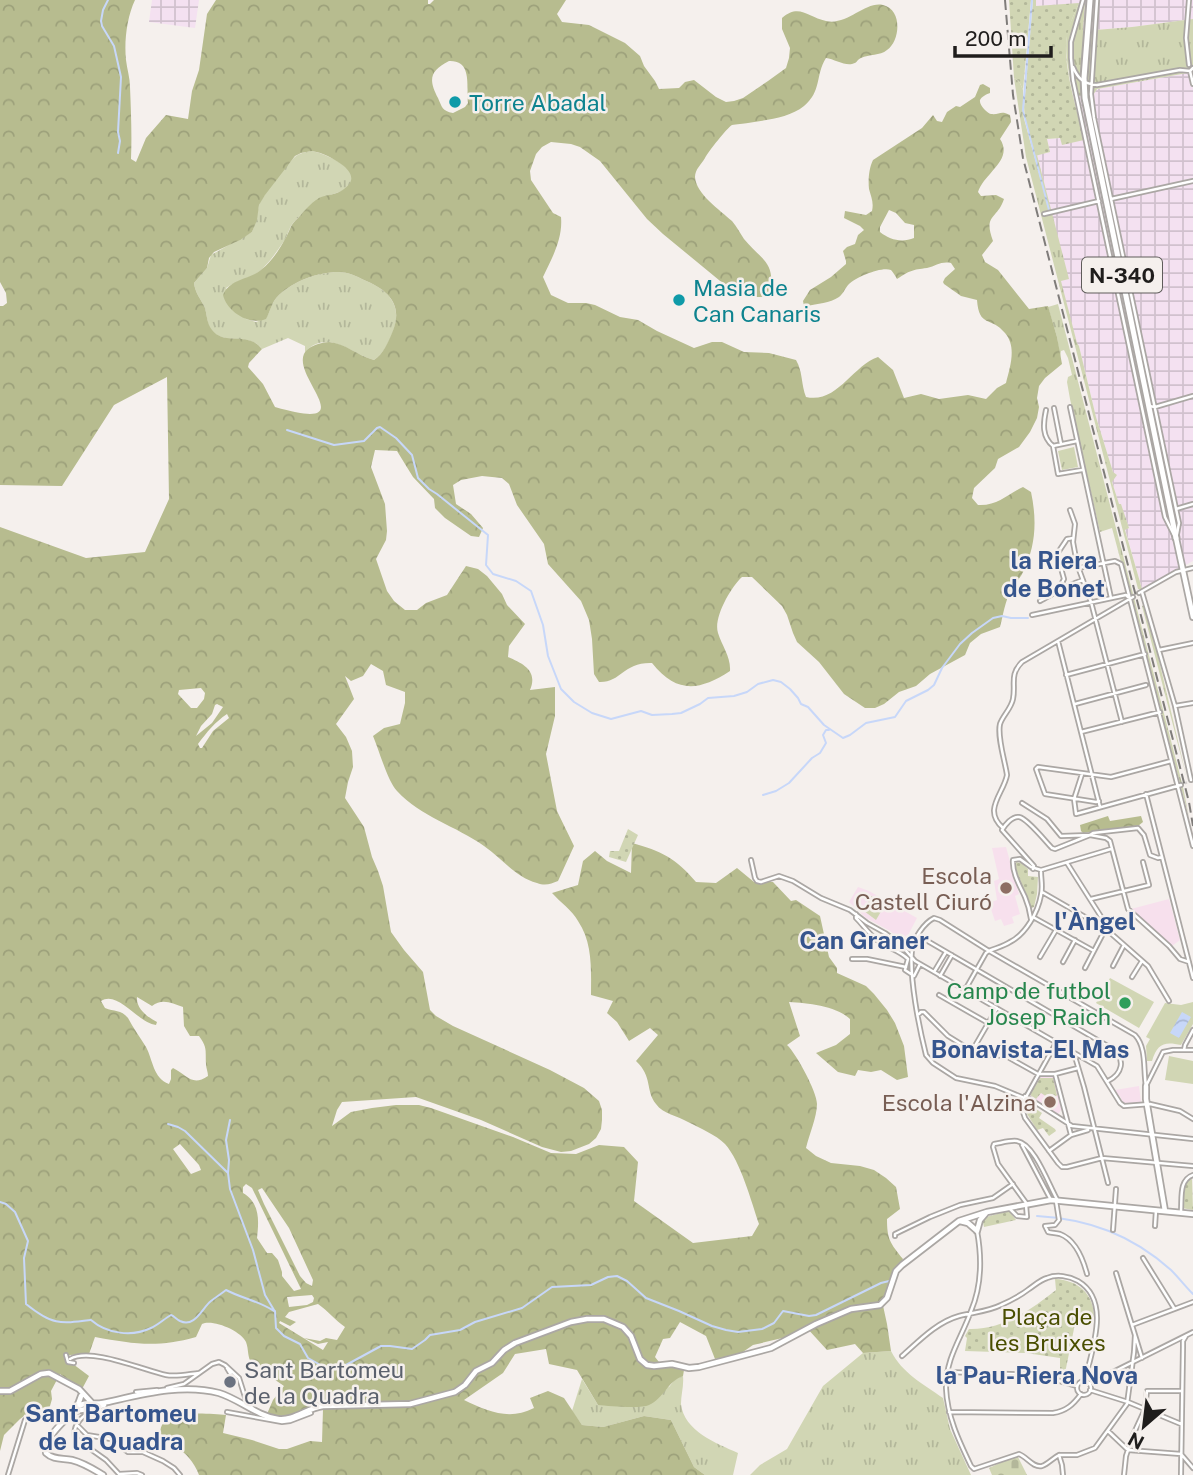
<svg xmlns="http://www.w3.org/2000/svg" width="1193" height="1475" font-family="'Public Sans',sans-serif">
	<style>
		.industrial { fill: url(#industrial-grid) }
		.education { fill: #f7e0ed }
		.grass { fill: url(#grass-tufts) }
		.forest { fill: url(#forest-crowns); fill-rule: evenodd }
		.cemetery { fill: url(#cemetery-stones) }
		.park { fill: url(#park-dots) }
		.pitch { fill: #d1d6b4 }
		.water { fill: url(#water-waves) }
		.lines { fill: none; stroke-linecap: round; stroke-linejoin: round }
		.stream { stroke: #c7d7f9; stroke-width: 2 }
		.street-tunnel { stroke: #d5d0ce; stroke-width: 2.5; stroke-dasharray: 2.5 1.5; stroke-linecap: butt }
		.street-casing { stroke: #aba7a4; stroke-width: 6 }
		.secondary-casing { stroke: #aba7a4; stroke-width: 8 }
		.primary-casing { stroke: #aba7a4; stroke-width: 9 }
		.street { stroke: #fff; stroke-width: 2.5 }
		.secondary { stroke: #fff; stroke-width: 4.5 }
		.primary { stroke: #fff; stroke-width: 5 }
		.rail { stroke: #7f7c7a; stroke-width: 2; stroke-dasharray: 10 5; stroke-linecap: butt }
		.culture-dot { fill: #0f9aa8; stroke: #f5f0ed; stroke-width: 2.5 }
		.education-dot { fill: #8d6e63; stroke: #f5f0ed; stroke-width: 2.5 }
		.leisure-dot { fill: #2e9e5b; stroke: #f5f0ed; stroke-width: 2.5 }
		.worship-dot { fill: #6b7280; stroke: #f5f0ed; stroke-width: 2.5 }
		.labels { text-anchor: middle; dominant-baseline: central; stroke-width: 5; stroke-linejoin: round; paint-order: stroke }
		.shield { fill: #f5f0ed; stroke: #5f5c5b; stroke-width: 2 }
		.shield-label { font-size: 21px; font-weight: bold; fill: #1f1d1c }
		.culture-label { font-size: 23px; fill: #0d838f; stroke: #f5f0ed; text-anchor: start }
		.education-label { font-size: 23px; fill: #785e54; stroke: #f5f0ed; text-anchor: end }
		.leisure-label { font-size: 23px; fill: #27864d; stroke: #f5f0ed; text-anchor: end }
		.park-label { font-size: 23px; fill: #494e00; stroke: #f5f0ed }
		.worship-label { font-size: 23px; fill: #5b616d; stroke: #f5f0ed; text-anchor: start }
		.neighbourhood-label { font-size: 24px; font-weight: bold; fill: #36558d; stroke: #f5f0ed }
	</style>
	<defs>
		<pattern id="industrial-grid" width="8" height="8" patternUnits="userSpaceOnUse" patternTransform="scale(1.75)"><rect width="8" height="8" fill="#f4e1f1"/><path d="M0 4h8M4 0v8" fill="none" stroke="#d1c1ce"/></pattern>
		<pattern id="grass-tufts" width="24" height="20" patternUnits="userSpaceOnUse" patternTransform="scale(1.75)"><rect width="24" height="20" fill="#d1d6b4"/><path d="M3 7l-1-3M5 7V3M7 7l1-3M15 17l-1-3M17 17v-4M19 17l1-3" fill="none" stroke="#b3b79a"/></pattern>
		<pattern id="forest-crowns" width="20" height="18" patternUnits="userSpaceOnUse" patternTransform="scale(1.75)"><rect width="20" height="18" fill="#b7bc8f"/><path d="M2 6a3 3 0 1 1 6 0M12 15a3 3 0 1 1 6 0" fill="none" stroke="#9da17b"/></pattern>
		<pattern id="cemetery-stones" width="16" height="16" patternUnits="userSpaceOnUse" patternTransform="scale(1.75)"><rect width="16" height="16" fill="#d1d6b4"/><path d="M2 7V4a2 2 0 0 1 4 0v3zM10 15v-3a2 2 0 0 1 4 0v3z" fill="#b3b79a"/></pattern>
		<pattern id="park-dots" width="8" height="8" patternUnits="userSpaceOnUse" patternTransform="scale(1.75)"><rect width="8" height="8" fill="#d1d6b4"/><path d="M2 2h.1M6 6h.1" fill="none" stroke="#b3b79a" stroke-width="1.8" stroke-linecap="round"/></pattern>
		<pattern id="water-waves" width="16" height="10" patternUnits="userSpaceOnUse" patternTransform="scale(1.75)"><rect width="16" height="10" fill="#c7d7f9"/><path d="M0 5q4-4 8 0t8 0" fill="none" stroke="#aab8d5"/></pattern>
	</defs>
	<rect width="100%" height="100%" fill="#f5f0ed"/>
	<!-- industrial -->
	<path class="industrial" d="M152 0H199L195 28 149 22Z
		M1036 0H1193V19L1132 27 1082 31 1085 4 1036 6Z
		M1193 72V561L1142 589 1125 529 1129 528 1121 505H1119L1112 481 1113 472 1096 417 1079 346 1077 344 1060 281 1068 279 1037 155 1050 152 1047 139 1060 138 1062 144 1084 139 1074 96 1093 95 1097 89Z"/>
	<!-- education -->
	<path class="education" d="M1006 847 1019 894 1015 896 1020 914 1012 917 1014 923 1004 926 1001 919 995 921 989 903 997 900 994 881 999 879 992 848Z
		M858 887 869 891 917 918 904 943 890 931 866 918 849 902Z
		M1169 899 1180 940 1172 946 1131 909Z
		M1039 1077H1053L1062 1109 1058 1114 1029 1095Z
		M1139 1086 1141 1102 1127 1105 1122 1101 1120 1096H1118L1115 1090Z"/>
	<!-- grass -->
	<path class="grass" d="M1079 3H1085L1083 31 1132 27 1193 19V72L1097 89 1093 95 1074 96C1069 74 1063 51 1068 29 1071 21 1075 12 1079 3Z
		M1014 78 1019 81 1023 90V115L1049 210 1035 156 1037 155 1069 279 1061 281 1077 343 1079 346 1096 417 1113 472 1117 475 1112 482 1119 504H1121L1129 528 1125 530 1142 589H1138L1026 157Z
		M312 151C323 153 351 165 352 177 352 194 327 193 318 200 310 206 301 214 294 222 289 227 288 235 284 241 278 250 271 260 264 267 255 278 238 279 226 288L246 319 256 322 266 318C271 310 272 301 279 295 294 281 318 272 339 272 348 272 356 276 364 280 389 290 404 306 392 334 388 344 383 354 374 360 351 354 328 328 305 352V346L288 338 262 349C250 332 224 346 211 330 207 324 207 315 205 308 201 299 195 293 194 283L207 268 211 255 252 232C256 223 257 214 259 205 263 195 288 162 296 156 302 152 307 152 312 151Z
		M1058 304 1183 787 1189 817 1112 528 1100 532 1070 399 1067 382 1068 377 1072 375 1068 358 1064 350 1061 351 1060 358 1057 337 1048 307Z
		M1074 447 1078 467 1062 470 1058 451Z
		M1144 605 1157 652 1187 779 1142 606Z
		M891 1351C902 1373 923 1384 943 1398L950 1429 971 1475H750L760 1465 787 1449 823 1386 863 1353Z
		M683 1376C684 1386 681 1394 681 1404 684 1431 716 1443 738 1453L733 1475H705L694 1467 671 1420 644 1416 603 1427 582 1425 572 1411 582 1379 598 1405 669 1387 677 1377Z"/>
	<!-- forest -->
	<path class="forest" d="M0 0H135C127 17 124 41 126 60 127 69 130 78 130 87 131 111 132 135 131 159L136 162 146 138 166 115 188 119 192 91 199 70 207 14 216 0H428V4H430L434 0H566L557 14 562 22 589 25 625 43 640 56 644 66 655 81 659 89 679 88 685 82 694 80 716 97 726 102 734 101 743 98 768 81 786 68 789 58 790 48 782 29V18C799 3 808 17 826 21 847 26 865 1 883 5 903 10 900 41 887 50 880 56 869 54 861 58 855 61 859 62 852 64 845 66 834 59 826 58 815 76 822 91 804 106 789 118 766 120 748 123 744 124 736 124 732 125 727 128 708 152 705 158 701 165 695 169 695 177 696 194 720 210 732 221 737 227 740 233 744 239 761 260 776 261 770 293L762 297H752L743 295 725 285 663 234 647 219 600 161 580 147 571 144 551 142 542 147 536 154 530 171 531 180 553 213 561 217C563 239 552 258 543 277L551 295 568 303H586L595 305 620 317 638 320 657 331 694 348 712 342H722L744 352 769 353 796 360C803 372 801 385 806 397 837 404 852 366 878 357L893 370 904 398 921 394 939 399 968 395 986 399 997 388 1006 383C1010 367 1017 347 1005 333 991 316 979 328 977 300L961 296 944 284 943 282 945 278 955 269 951 263C941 261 936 266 927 268 912 270 911 270 897 279 896 277 893 272 891 270 882 266 856 277 849 284 845 288 844 293 839 297 830 303 817 304 807 306H804L803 301 810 290 831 277 846 264V261L843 251 847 247 855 244 858 235 864 230 860 226 844 218 845 211 866 215 872 211C874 202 871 197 869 189 868 180 869 168 873 160L922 128 933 115 937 121 942 122 947 112 956 106 960 107 975 97 980 85 983 84 990 88V93C987 94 981 97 980 100 979 105 987 113 991 114 1000 115 1000 110 1010 115L1011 122 1000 139C1014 160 984 173 978 192L981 196 996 195 1004 199C997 220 983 214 993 241L982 255 985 262 998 270 1029 309 1048 306 1057 337 1062 364 1045 378 1039 386 1037 398 1039 407 1037 418 1030 432 1019 447 998 459 995 468 974 488 972 498 978 505C998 506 1006 495 1023 487L1031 492C1037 520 1036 546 1023 572 1020 579 1014 584 1011 590 1005 601 1003 616 1000 627L981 634 970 643 965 655 930 674 916 686 899 692 884 704 875 708H865L844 694 819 662 797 642 793 633 787 615 782 606 752 577H742C731 587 713 618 718 633 722 646 731 657 730 671 699 691 677 694 652 663 623 662 621 683 599 682L594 674 592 639 589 620 581 601 548 564 544 544 517 505 509 484 502 478 482 476 461 480 453 485 456 504 471 514 483 528 479 537 471 536 445 518 435 508 434 499 413 477 397 451 375 450 371 467 385 504 387 531 386 540 376 559 387 591 394 601 405 610H417L426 603 447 595 466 566 478 569 487 576 502 594 507 605 525 624 509 646 508 657C524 664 538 671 530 690L555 687V716L546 754 557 811 574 846 558 881C551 884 545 886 537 883 515 877 503 859 484 846 456 826 421 817 397 791 388 782 379 750 373 736L384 728 400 724 405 703V692L386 685 383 671 371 664 363 676 351 681 345 676 354 699 336 724 346 737 352 751 353 767 348 782 345 798 364 827 372 857 378 871 383 886 391 932 404 950 423 972 430 1010 436 1016 453 1026 550 1070 584 1088 599 1101 602 1110V1120L601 1129 596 1138 589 1144 571 1151 561 1152 542 1147 481 1120 416 1097 342 1102 337 1110 332 1126 351 1112 372 1108 396 1105H419L431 1108 513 1137 551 1153 576 1154 599 1145 624 1147 638 1162 634 1201 693 1243 752 1236 759 1224C751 1201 741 1162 725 1144 716 1135 700 1128 688 1122 678 1116 663 1114 656 1104 645 1090 653 1077 636 1061L658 1035 650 1028 629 1041 617 1022 607 1013 613 1001 591 995C591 970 593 943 578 921 572 910 560 902 552 893L578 885 583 861 595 851 607 861 631 873 632 843C661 851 676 858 696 882L716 883 737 868 754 882H773L791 901 796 900 820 916 829 957 837 968V973L866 986 874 994 887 1010 895 1023 904 1046 908 1077 897 1080 881 1070 871 1072 858 1070 855 1076 838 1072 816 1053 836 1045 850 1034V1019C836 1006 808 1003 789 1002L800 1036 787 1045C796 1053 817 1092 817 1104 817 1117 809 1135 806 1148L816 1156 831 1163 860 1166 874 1170 886 1178 896 1187 900 1209 887 1219C887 1239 890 1243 903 1259L882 1301 887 1324 891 1351 863 1353 855 1344 827 1350 806 1327 791 1336 753 1345 740 1354 715 1359 706 1336 680 1322 670 1338 663 1339 655 1357 659 1362 684 1370 683 1376C669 1380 663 1399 649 1405 641 1409 608 1406 598 1405L577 1370 549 1364 546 1349 515 1354 503 1373 464 1400C487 1411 509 1421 534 1408L530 1398 548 1391 564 1398 582 1425 603 1427 644 1416 671 1420 694 1467 705 1475H199C194 1462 186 1453 175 1446 170 1443 164 1440 162 1436 160 1432 160 1429 162 1425 172 1409 210 1414 226 1415L223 1433 252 1440 279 1449H287L310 1441 322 1442 323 1409 325 1404 285 1417 267 1414 273 1400 284 1386 252 1364C247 1357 249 1350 246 1342 241 1331 213 1319 202 1324L196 1337C157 1348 134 1344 95 1337L89 1354 70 1355 65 1359 66 1362 69 1364H73L89 1376 82 1389 60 1374 51 1391 52 1399 50 1406 45 1412 24 1416 20 1419 4 1435 0 1451V527L86 558 145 552 169 499 167 377 114 405 62 486 0 485V306H3L7 303 6 293 0 282ZM449 61C473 60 466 87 468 103L465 107 453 113C442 111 442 107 438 98 428 79 430 71 449 61ZM312 151C324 153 332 158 341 164 355 174 355 184 339 192 333 195 325 195 319 198 310 203 302 214 295 221 290 226 289 233 285 239 280 249 271 262 262 269 250 280 230 278 223 295 227 312 250 326 266 319 271 310 272 301 279 295 294 281 318 272 339 272 348 272 356 276 364 280 389 290 404 306 392 333 388 343 383 354 374 360 358 356 345 343 329 342 323 342 313 345 308 349 281 370 372 435 275 407L263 384 248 367 249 363 262 349C249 331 224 346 212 330 207 324 207 315 205 308 201 299 195 293 194 283L207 268 209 258 214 252 240 240 252 232 257 220 259 205 265 195 295 156 301 153ZM889 210 896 213 905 223 914 225V238C902 243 890 240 880 232V227ZM201 688 205 693 204 699 197 708H191L178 694 179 690ZM217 704 223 707 212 723 196 736 201 726 212 714 215 705ZM227 714 229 718 213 731 202 748H200L198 744C207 732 215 722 227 714ZM137 997 152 1006C162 998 172 1003 183 1007L184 1026 190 1036H199C208 1048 205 1051 206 1064 206 1068 208 1072 208 1076 192 1087 187 1075 173 1068L171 1070V1079L169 1084C153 1078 153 1060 146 1047 140 1037 133 1028 128 1018 121 1009 114 1012 105 1008L101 1001C118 990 138 1023 156 1025L157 1022C147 1017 136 1008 137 997ZM180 1144 199 1165 201 1170 191 1174 173 1149ZM246 1184 252 1188 301 1289 294 1291 282 1276V1272L278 1260 272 1253H267L257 1238C259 1220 260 1203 243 1193V1187ZM262 1188 289 1228 313 1280 312 1286 306 1283 300 1276 264 1204 258 1190ZM312 1295 314 1298 313 1302 307 1305 289 1307 287 1297ZM318 1304C328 1311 335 1320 345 1327L337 1340 326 1338 320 1341 304 1338 318 1344 328 1342 323 1350 279 1323 280 1321 290 1326 296 1322 285 1317 289 1312Z
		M1108 816 1110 821 1141 816 1143 822 1138 826 1083 833 1081 831 1080 825Z"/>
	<!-- cemetery -->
	<path class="cemetery" d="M1017 1455 1027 1475H992L989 1468Z"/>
	<!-- park -->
	<path class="park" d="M1009 0H1031L1023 90 1019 81 1014 78Z
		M1033 0H1036V6L1079 3C1073 17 1066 31 1066 46 1065 73 1078 113 1084 140L1062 145 1060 138 1047 139 1050 152 1035 156 1025 118 1024 107Z
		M628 829 638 835 626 862 609 857 610 851H619Z
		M1016 862 1021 863 1028 869V876L1038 877 1037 894 1034 907 1031 908C1027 893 1018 880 1015 864Z
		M1040 1078H1053L1057 1095 1053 1101 1041 1093 1036 1099 1030 1095Z
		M1025 1102 1042 1113 1039 1118 1055 1129 1056 1131 1049 1136 1043 1128 1037 1130 1024 1109Z
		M1192 1179 1193 1210 1182 1208 1184 1183Z
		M1009 1211 1016 1220 984 1227 982 1218Z
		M1055 1279C1078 1280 1094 1294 1094 1317L1076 1319 1064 1378 1060 1377V1358L1026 1353 965 1351 967 1338 965 1336 969 1329C1002 1330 1031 1310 1056 1290Z"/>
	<!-- pitch -->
	<path class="pitch" d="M871 896 886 903 876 920 864 911Z
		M1110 978 1154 1002 1139 1028 1096 1003Z
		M1193 1002V1024L1181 1045C1164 1041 1157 1044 1152 1061H1147L1146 1046 1150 1039 1146 1037 1165 1003 1181 1005Z
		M1169 1056 1193 1061V1084L1165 1080Z"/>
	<!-- water -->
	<path class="water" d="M1031 0H1033L1024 111 1050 210H1048L1022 110Z
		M1182 1012 1191 1017 1179 1038 1170 1033Z"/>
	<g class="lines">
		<!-- stream -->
		<path class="stream" d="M108 0 103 10 101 21 102 26 114 46 121 77 118 132 120 141 118 153
			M287 430 334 445 364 441 377 428 380 427 396 438 412 455 418 478 429 489 437 494 488 535 486 565 493 574 516 581 531 591 543 625 548 656 561 689 574 702 592 713 611 719 641 711 652 715 672 714 681 713 700 704 708 698 734 696 747 692 758 684 773 680 781 682 790 689 798 698 801 704 808 707 824 725 843 738 850 735 866 723 895 717 906 701 928 690 934 685 942 668 960 644 972 633 993 618 1002 616 1011 618H1028
			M763 795 776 791 789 783 812 758 820 753 826 743 823 735 826 730H829
			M230 1120 226 1140 229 1160 228 1173 230 1189 253 1250 265 1295 274 1310
			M168 1124 178 1127 185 1131 228 1173
			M0 1202 6 1204 15 1212 28 1241 24 1258 26 1304C52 1325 59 1324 91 1320 107 1334 132 1337 151 1328 158 1325 164 1319 171 1315 174 1316 176 1319 180 1321 195 1328 202 1308 211 1301 216 1297 221 1294 226 1290 241 1298 259 1301 274 1311
			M1037 1216C1089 1219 1132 1235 1171 1270 1179 1278 1186 1287 1193 1294
			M275 1311 276 1328 284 1336 300 1344 308 1358 324 1367 334 1369 346 1365 381 1346H390L412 1349 425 1340 430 1335 460 1330 475 1322 522 1308 552 1287 591 1285 608 1277 617 1276 627 1281 646 1298 679 1311 712 1326 726 1330 738 1332 762 1329 774 1323 783 1311 809 1316 816 1315 881 1283 889 1281"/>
		<!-- street-tunnel -->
		<path class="street-tunnel" d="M1181 785 1188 782"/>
		<!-- street casing -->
		<g class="street-casing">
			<path id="street" d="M1083 0 1071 42V58L1073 80 1165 517 1174 535
				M1097 0 1091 94 1094 118 1179 523 1177 534
				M1189 0 1186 38 1189 65
				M1073 67C1078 79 1084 84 1097 85L1180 70 1190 71 1193 68
				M1190 71 1193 84
				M1111 199 1193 181
				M1044 214 1099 201
				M1149 406 1155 407 1193 396
				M1070 407 1111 598
				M1054 408 1061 444
				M1046 410C1043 424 1042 437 1053 446
				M1053 446 1058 474 1082 470
				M1053 446 1077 441
				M1176 509 1193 504
				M1070 510 1075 524 1073 542 1077 564 1091 602 1122 722
				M1078 568 1115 561 1121 564 1193 846
				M1057 592 1064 579 1057 554 1067 539 1073 538
				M1142 592 1175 706 1191 780
				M1139 593 1176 572 1193 568
				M1040 601C1055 593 1067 585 1083 580
				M1032 615 1126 595 1128 597
				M1058 641 1100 807
				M1159 650 1193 643
				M1066 675 1145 654
				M1075 704 1146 685
				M1175 706 1193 703
				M1081 732 1160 712
				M1082 774 1074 799 1076 814 1181 785
				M1146 794 1193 978
				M1099 801 1096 802 1045 794 1036 769 1038 767 1111 777 1171 761
				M1022 803 1047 819 1061 836 1090 835 1093 833 1138 828 1144 835 1150 855 1158 858 1162 857
				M1003 828C982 810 1004 793 1007 775 1005 761 997 737 1000 724 1003 715 1011 709 1013 699 1016 684 1009 675 1022 662L1133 597
				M1090 835 1106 838 1110 841 1128 909 1169 946 1180 959 1189 962
				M751 860 755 878 757 881 761 882 779 876 793 881 821 898 850 910 867 923 885 933 901 945 915 961 1097 1066 1120 1103 1124 1106 1150 1104 1180 1111 1193 1119
				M1067 863 1107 926 1085 968
				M1033 869 1034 866 1002 830C1005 825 1012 816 1019 817 1027 818 1046 842 1052 848L1055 849 1090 835
				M1042 892 1106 929 1148 966 1169 1001
				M1091 899 1149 885 1143 862
				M856 914V918C863 925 869 934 877 940 887 948 899 950 908 959L905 970 911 974
				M1033 917 1094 951
				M1031 919C1030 912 1028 904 1025 897 1020 886 1012 873 1013 860L1020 859 1031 867 1041 870 1111 849
				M919 936 1113 1049C1126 1060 1122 1074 1108 1081
				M1040 957 1056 930
				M852 959H867L906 967
				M1063 962 1075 940
				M1113 966 1124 945
				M934 972 946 952
				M914 976 920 964
				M940 976 952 955
				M1132 977 1142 961
				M965 990 986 953 989 951C996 948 1004 946 1010 942 1026 934 1038 912 1041 895 1043 887 1041 879 1041 872
				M939 995 988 1023
				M919 1014 921 1012H924L948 1036 977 1054 1006 1056 1038 1074H1055L1078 1068
				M1056 1043 1021 1106 1025 1118 1058 1163 1062 1167H1067L1102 1158 1193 1166
				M1184 1050 1185 1045 1193 1030
				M972 1051 997 1008
				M1072 1053 1076 1060 1084 1087 1108 1183
				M1055 1074 1071 1135
				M1146 1086 1163 1052 1173 1050H1193
				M1025 1096 1072 1126 1193 1139
				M1024 1098 995 1086 956 1078 933 1063 926 1055C919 1027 909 978 912 949 914 938 924 923 934 918L940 920 989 951 1135 1035C1147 1048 1143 1070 1146 1086
				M1022 1145 1051 1200
				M1049 1151 1071 1135 1088 1130
				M1056 1201 1059 1220 1055 1225 1045 1226 1048 1232C1052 1233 1056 1233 1060 1234 1076 1240 1083 1259 1087 1274
				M1027 1204 998 1164 993 1147 994 1144C1001 1143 1010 1140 1017 1141 1035 1144 1049 1186 1058 1201
				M1009 1208 1017 1216 1027 1217 1026 1205
				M1181 1211C1182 1197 1179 1180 1193 1175
				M1155 1226 1156 1210
				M1113 1230 1116 1189
				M977 1231C982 1258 982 1285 971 1311 961 1339 946 1357 946 1388 947 1416 959 1441 971 1466L974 1469 1019 1454C1027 1457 1033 1468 1042 1466 1048 1464 1053 1458 1059 1455
				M895 1236V1234L930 1217 960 1205 993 1198 1013 1184
				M1143 1258 1174 1308
				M1116 1273 1142 1358
				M1132 1325 1193 1302
				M66 1355 68 1362 74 1363
				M902 1356C919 1341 937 1322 959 1316 973 1312 987 1312 1001 1305 1010 1301 1020 1296 1029 1289 1035 1285 1040 1280 1047 1278 1057 1274 1069 1276 1078 1281 1112 1301 1091 1351 1085 1381
				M70 1359C91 1347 143 1370 166 1375 176 1377 189 1374 199 1373
				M227 1368 233 1378
				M947 1372 1039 1375 1077 1386
				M1077 1388a7 7 0 1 1 14 0a7 7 0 1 1-14 0Z
				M1089 1384 1193 1332
				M167 1388 184 1384 212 1364 219 1362 225 1365 239 1378 246 1400 253 1409
				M1090 1390 1128 1402 1181 1424
				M136 1392 157 1390
				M95 1409C83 1415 72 1424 75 1438L106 1460 119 1474 137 1473 142 1475
				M227 1412 282 1422 290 1421 311 1413
				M949 1412 1053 1413C1066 1411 1073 1405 1081 1394
				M78 1426 87 1435 111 1439 128 1452H143L163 1461 174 1468 180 1475
				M1108 1431 1128 1450 1181 1454
				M1181 1454 1193 1468
				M1059 1455H1077L1095 1448 1127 1404 1134 1352 1135 1335
				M1059 1455 1062 1465 1063 1475
				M8 1475 25 1420
				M1124 1475 1126 1456 1133 1435 1145 1409 1147 1391H1182
				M1181 1475 1183 1347V1341L1186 1336"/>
		</g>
		<!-- secondary casing -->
		<g class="secondary-casing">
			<path id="secondary" d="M1176 538 1193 617
				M1146 1086V1099L1165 1211
				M960 1221 968 1223 976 1230
				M977 1231 980 1220 986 1213
				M0 1391H10L41 1374 49 1373 79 1389 91 1402
				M81 1396C76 1418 46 1428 46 1453 53 1460 63 1458 72 1460 84 1463 93 1469 103 1475
				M77 1407C85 1401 93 1405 103 1403 140 1395 181 1383 219 1393 239 1399 257 1416 278 1419 294 1421 307 1408 323 1406L410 1404 455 1392 465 1385 476 1371 492 1363 504 1350 515 1343 571 1322 587 1319H604L623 1327 631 1336 640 1359 647 1365 654 1366 672 1364 689 1368 699 1367 771 1348 816 1324 851 1309 880 1305 887 1298 896 1271 902 1265 959 1221 987 1212 1051 1200 1193 1214
				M75 1411C85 1409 94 1409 104 1405"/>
		</g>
		<!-- primary casing -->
		<g class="primary-casing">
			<path id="primary" d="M1090 0 1084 78 1085 98 1176 538"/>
		</g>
		<!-- street -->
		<use href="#street" class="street"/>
		<!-- secondary -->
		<use href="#secondary" class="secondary"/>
		<!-- primary -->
		<use href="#primary" class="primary"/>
		<!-- rail -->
		<path class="rail" d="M1005 0 1013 95 1023 158 1189 802 1193 826"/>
	</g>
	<!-- markers -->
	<g class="culture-dot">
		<circle cx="455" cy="102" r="7"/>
		<circle cx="679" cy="300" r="7"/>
	</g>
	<g class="education-dot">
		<circle cx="1006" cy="888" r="7"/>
		<circle cx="1050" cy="1102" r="7"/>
	</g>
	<circle class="leisure-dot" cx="1125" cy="1003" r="7"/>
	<circle class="worship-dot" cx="230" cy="1382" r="7"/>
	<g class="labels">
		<!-- shield labels -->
		<rect class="shield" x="1082" y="257.5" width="80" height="35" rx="5"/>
		<g class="shield-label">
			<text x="1122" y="275">N-340</text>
		</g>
		<!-- culture labels -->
		<g class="culture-label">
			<text x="469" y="102">Torre Abadal</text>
			<text x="693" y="287">Masia de<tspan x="693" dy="26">Can Canaris</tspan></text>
		</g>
		<!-- education labels -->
		<g class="education-label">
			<text x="992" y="875">Escola<tspan x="992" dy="26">Castell Ciuró</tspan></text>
			<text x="1036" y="1102">Escola l'Alzina</text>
		</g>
		<!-- leisure labels -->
		<g class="leisure-label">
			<text x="1111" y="990">Camp de futbol<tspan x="1111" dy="26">Josep Raich</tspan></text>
		</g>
		<!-- park labels -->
		<g class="park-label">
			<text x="1047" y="1316">Plaça de<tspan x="1047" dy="26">les Bruixes</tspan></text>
		</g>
		<!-- worship labels -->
		<g class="worship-label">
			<text x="244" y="1369">Sant Bartomeu<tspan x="244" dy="26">de la Quadra</tspan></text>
		</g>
		<!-- neighbourhood labels -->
		<g class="neighbourhood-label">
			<text x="1054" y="560">la Riera<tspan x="1054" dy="28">de Bonet</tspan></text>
			<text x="1095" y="921">l'Àngel</text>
			<text x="864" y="940">Can Graner</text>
			<text x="1030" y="1049">Bonavista-El Mas</text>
			<text x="1037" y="1375">la Pau-Riera Nova</text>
			<text x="111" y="1413">Sant Bartomeu<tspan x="111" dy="28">de la Quadra</tspan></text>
		</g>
	</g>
	<!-- north arrow -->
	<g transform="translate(1144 1426) rotate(208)" stroke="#f5f0ed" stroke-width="5" paint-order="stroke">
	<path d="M0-5L12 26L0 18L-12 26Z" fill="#1f1d1c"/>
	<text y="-10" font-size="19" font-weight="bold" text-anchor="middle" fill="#1f1d1c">N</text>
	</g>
	<!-- scale -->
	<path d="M955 46v10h96v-10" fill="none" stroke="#1f1d1c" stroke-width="3.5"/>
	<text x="965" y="46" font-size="21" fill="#1f1d1c" stroke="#f5f0ed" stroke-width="5" paint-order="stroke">200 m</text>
</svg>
